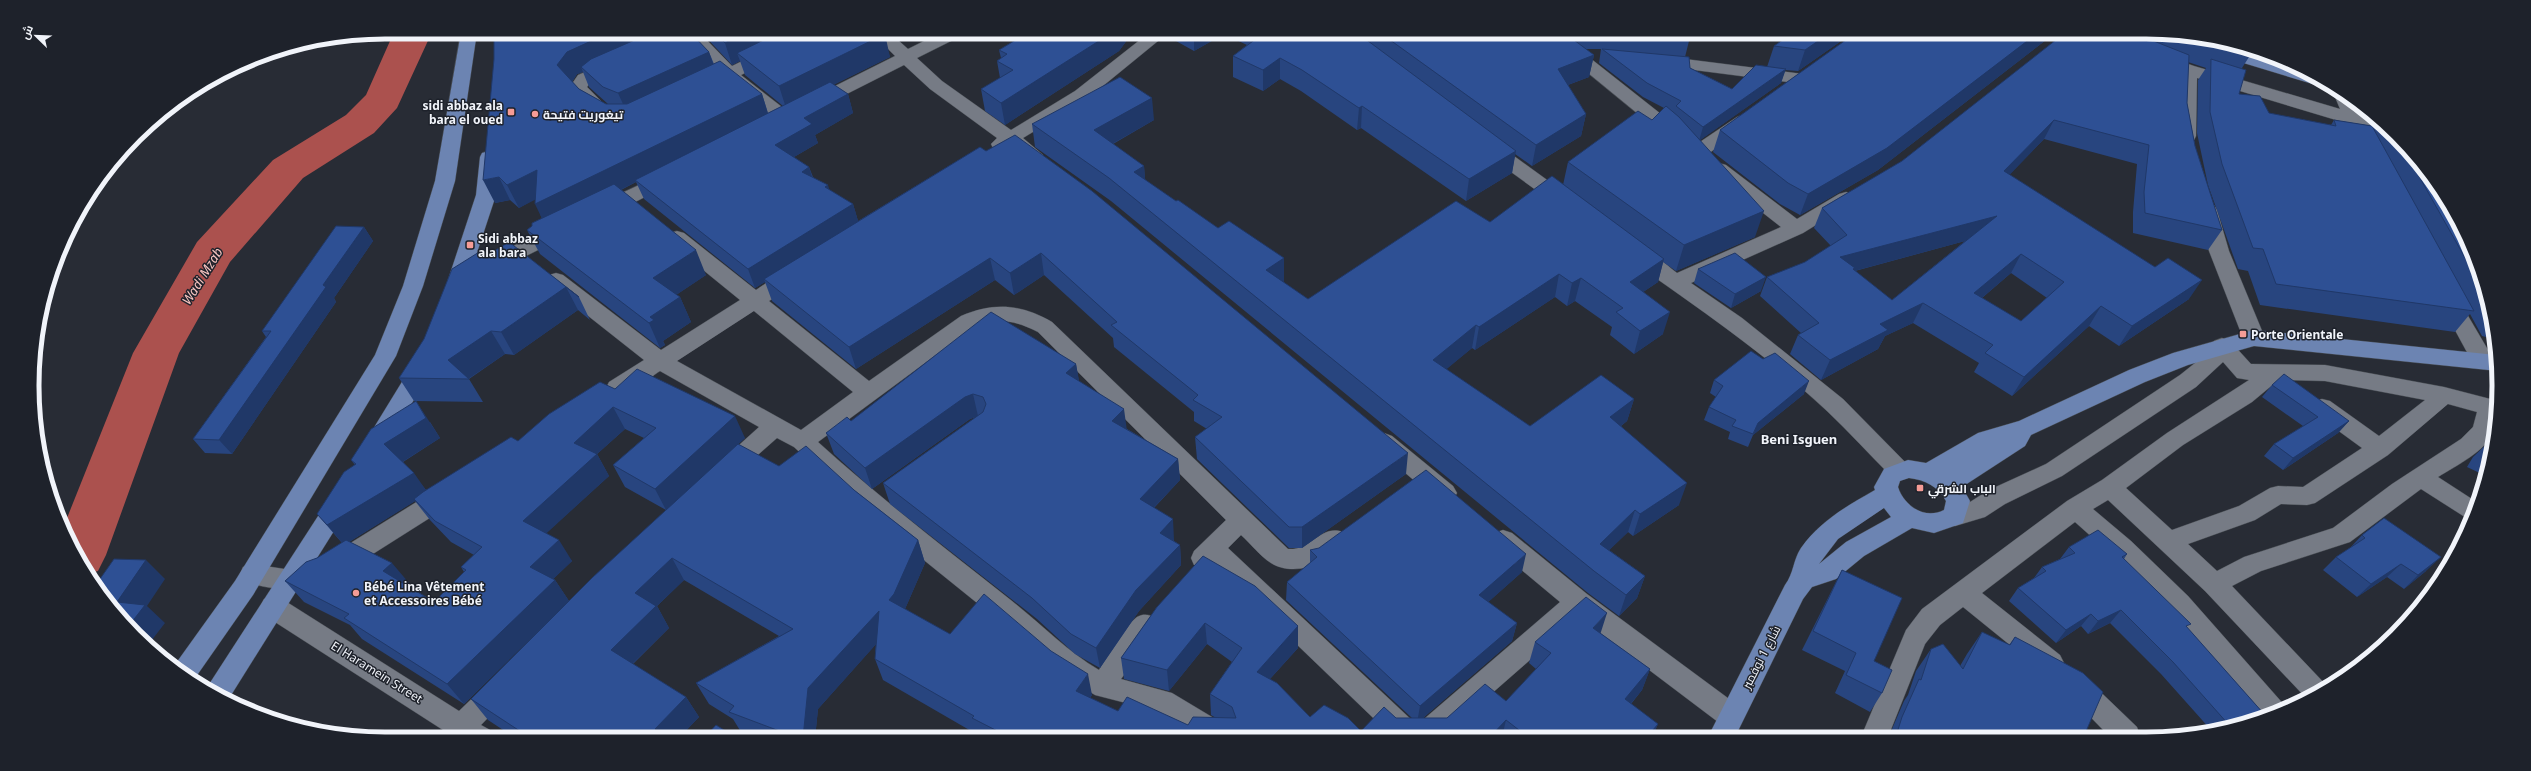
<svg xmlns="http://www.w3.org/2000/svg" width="2531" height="771" font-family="'Noto Sans',Cairo,sans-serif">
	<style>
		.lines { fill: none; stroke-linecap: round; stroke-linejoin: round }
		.river { fill: #ab514e; fill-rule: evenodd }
		.minor-casing { stroke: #464b51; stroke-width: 1 }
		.major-casing { stroke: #464b51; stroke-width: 1 }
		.minor { fill: #767b85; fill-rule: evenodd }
		.major { fill: #6c84b2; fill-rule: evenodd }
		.wall { fill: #28457f; fill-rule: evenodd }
		.shaded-wall { fill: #203868 }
		.building { fill: #2e5094; stroke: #203868; fill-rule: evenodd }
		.poi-dot { fill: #f59c96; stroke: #1e222b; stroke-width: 1.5 }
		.labels { text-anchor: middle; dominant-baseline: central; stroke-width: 3; stroke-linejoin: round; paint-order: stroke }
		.poi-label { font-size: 12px; font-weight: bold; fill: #f1f4fa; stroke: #1e222b; text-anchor: start }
		.street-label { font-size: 12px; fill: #f1f4fa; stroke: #1e222b }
		.water-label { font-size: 13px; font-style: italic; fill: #fac6c2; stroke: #1e222b }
		.neighbourhood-label { font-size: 13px; font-weight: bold; fill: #f1f4fa; stroke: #1e222b }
		.rim { fill: none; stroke: #f1f4fa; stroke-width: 5 }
	</style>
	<rect width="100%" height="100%" fill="#282c35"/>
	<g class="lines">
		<!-- river -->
		<path class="river" d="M394 32H432L397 108 374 133 303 178 230 262 179 353 106 555 98 571 88 574 65 523 133 353 197 242 273 160 346 115 366 95Z"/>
		<!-- minor casing -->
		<g class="minor-casing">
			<path id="minor" d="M682 32H699L732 66 801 32H822L820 36 741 75 791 114 794 118 791 122H779L728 82 712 90H700L697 86 700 82 718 73Z
				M871 32H889L908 49 942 32H963L961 36 917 58 942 81 1011 130 1075 91 1150 32H1169L1087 99 1023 138 1043 155 1041 159C1028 163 1020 154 1010 146L1000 150 993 148 991 144 997 138 930 89 904 65 821 107H809L806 103 809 99 895 56Z
				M1538 32H1557L1685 133 1687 137 1685 141H1671Z
				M2160 54 2194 66 2340 109 2333 92 2336 88 2356 103 2361 115 2373 117 2388 129 2366 127 2364 133H2352L2346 123 2197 78 2196 136 2194 140H2180L2178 136 2179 73 2154 63 2151 59 2154 55Z
				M1661 56 1803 74 1809 75 1812 79 1809 83 1803 84 1655 65 1652 61 1655 57Z
				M613 60 619 61 622 65 619 69 590 83 587 87 609 109 606 113C592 117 577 100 569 88L578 75Z
				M1743 115 1749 117 1752 121 1749 125 1705 156H1691L1689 152 1691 148 1737 117Z
				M1489 141 1496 143 1572 198 1575 202 1572 206 1565 208 1558 206 1482 151 1480 147 1482 143Z
				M1719 163 1726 165 1797 219 1839 194 1846 192 1853 194 1856 198 1853 202 1803 233 1691 283 1742 318 1843 399 1907 464 1911 470 1907 476 1899 479 1891 476C1870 455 1849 432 1827 411 1766 354 1697 307 1630 260L1627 255 1630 250C1646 245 1664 263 1677 273L1781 227 1712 173 1710 169 1712 165Z
				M667 172 674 174 677 178 674 182 610 215 603 216 596 215 593 210 596 205Z
				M2207 204 2214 205 2217 210 2229 251 2265 338 2262 343 2254 346 2246 343 2243 338 2209 251 2197 210 2200 205Z
				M561 223 568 225 571 230 568 235 500 269 493 271 486 269 483 264 486 259Z
				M677 231 684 233 756 290C769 282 785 266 801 271L804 276 801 281 769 301 869 381 961 316C994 302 1021 304 1052 322L1288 549C1312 551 1320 524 1343 532L1346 539C1334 563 1294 578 1271 563 1260 556 1251 544 1241 535L1228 548 1417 725 1560 602 1494 547 1491 540 1494 533 1503 530 1512 533 1587 594 1740 707 1744 716 1740 725 1731 728 1722 725 1579 617 1442 737H1393L1213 564 1203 568 1194 565 1191 558 1194 551 1226 520 1038 332C1017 321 998 317 975 326L818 442C880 498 946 549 1012 601 1041 624 1067 651 1099 670 1106 658 1126 625 1137 617 1144 613 1149 615 1155 617L1159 625 1155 633 1121 679 1172 693 1232 729 1235 738H1198L1157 711 1095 695 1056 671 1018 636 863 511 794 447 777 438 734 476 726 479 718 476 714 470 718 464 759 427 660 371C646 380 627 399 609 394L606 388 609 382 644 360 549 285 546 280 549 275 556 273 563 275 661 350 740 300 670 243 667 238 670 233ZM754 311 853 392 801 430 677 361Z
				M2447 290 2454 292 2491 355 2494 361 2491 367 2483 369 2475 367 2437 297 2440 292Z
				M2222 338 2230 341 2251 364 2325 365 2444 387 2498 401C2497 409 2497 421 2495 429 2487 451 2457 465 2438 477L2475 501 2468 519 2421 489 2350 542 2261 571 2232 586 2327 686 2307 699 2205 591 2108 500 2093 509 2131 541 2188 596 2286 707 2261 715C2201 647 2143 581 2075 522L1982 593 2060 655 2064 663 2060 671 2051 674 2042 671 1963 607 1940 625 1925 644 1888 737H1861L1906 630 1922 609 2067 501 2102 480 2167 433 2249 380 2237 378 2223 362 2196 387 2062 476 2005 504 1985 517 1955 526 1947 523 1943 516 1947 509 1970 502 1989 490 2046 464 2180 375 2205 355 2214 341ZM2286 380 2325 381 2425 400 2379 436 2330 401 2322 399 2314 401 2311 407 2314 413 2362 448 2303 487 2278 486 2270 488 2239 506 2172 530 2126 488 2183 445 2252 402 2276 382ZM2448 404 2477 412 2473 427 2461 439 2392 484 2333 528 2244 557 2217 571 2188 544 2255 520 2281 504 2307 505 2315 503 2388 455Z
				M1384 433 1392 436 1453 486 1457 493 1453 500 1445 502 1437 500 1376 448 1373 442 1376 436Z
				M447 486 455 488 459 495 455 502 346 571 337 574 328 571 325 564 328 557 439 488Z
				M252 564 291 570 308 567 317 570 320 577 317 584C293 593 267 589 243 581L240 574 243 567Z
				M273 596 282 599 459 711 491 680 500 676 509 680 513 688 509 696 481 725 490 730 493 739H457L264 615 260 607 264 599Z
				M2077 674 2086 678 2137 727 2140 736H2109L2068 694 2064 686 2068 678Z"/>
		</g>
		<!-- major casing -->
		<g class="major-casing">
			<path id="major" d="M461 32H477L455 181 423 286 396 356 253 595 193 681 174 666 235 581 375 355 403 286 435 181Z
				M2220 45 2298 68 2328 84 2316 85 2214 54 2211 50 2214 46Z
				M489 151 496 153 498 157 496 195 465 289 462 294 455 296 448 294 445 289 476 195 480 157 482 153Z
				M2254 330 2496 355 2498 371 2254 346 2188 365 2145 382 2031 435 2025 446 1962 487 1970 501 1963 523 1934 533 1912 528 1864 556 1836 579 1812 587 1803 599 1735 737H1708L1785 585C1794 573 1793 560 1801 548 1820 521 1847 506 1875 490L1874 487 1884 469 1908 460 1926 463 1978 433 2019 421 2129 370 2173 353ZM1909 478C1925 480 1938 486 1946 501L1944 510C1925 520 1904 506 1898 487L1900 481ZM1884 508 1891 517 1846 542 1819 564 1838 539Z
				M424 357 432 359 435 365 386 446 378 449 370 446 367 440 370 434 416 359Z
				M341 491 349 493 353 500 349 507 228 700 206 689 333 493Z"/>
		</g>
		<!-- minor -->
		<use href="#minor" class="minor"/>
		<!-- major -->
		<use href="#major" class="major"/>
	</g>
	<!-- wall -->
	<path class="wall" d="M701 32H881L890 57 833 85 848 94 853 113 815 135 818 143 794 157 809 167 813 177 829 190 853 204 858 221 980 147 1406 474 1302 548H1289L1197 459 1195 437 1207 429 1194 421V412L1114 347 1113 338 1044 275 1014 295 995 280 856 369 772 301 765 282 755 288 644 199 636 182 621 190 706 275 676 295 680 297 691 322 663 341 665 345 660 348 540 254 527 230 532 226 542 219 535 199 519 208 510 200 495 203 494 59 709 52 714 64 762 94 768 113 783 106 745 75 740 61 732 65ZM583 72 589 87 608 104H606L579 89 572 82 577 74Z
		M1013 32H1145L1140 38 1130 36 1119 51 1005 125 985 111 981 89 1000 78 997 61 1001 58 999 50 1017 39 1014 38Z
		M1166 32H1690V37L1685 57 1690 68 1732 89 1767 67 1774 46 1794 32H1854L1798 71 1785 70 1781 83 1700 140 1755 237 1676 271 1663 262 1658 282 1643 292 1663 334 1634 354 1610 335 1612 327 1575 301 1567 306 1555 297 1475 350 1472 348 1446 369 1530 426 1634 399 1627 421 1621 426 1679 505 1633 536 1628 532 1609 550 1645 576 1637 598 1619 616 1588 593 1111 201 1035 147 1032 124 1154 120 1113 144 1144 166 1145 180 1176 201 1218 228 1284 258V281L1283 282 1308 299 1490 222 1563 185 1568 162 1652 120 1664 108 1643 97 1599 63 1601 49H1585L1594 55 1589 77 1568 85 1586 114 1581 136 1532 166 1515 154 1512 173 1466 201 1361 128 1357 130 1301 91 1280 79 1263 91 1233 77V56L1247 45 1224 34 1194 51 1167 36Z
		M1857 32H2056L2055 33 1878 170 1800 215 1780 204 1713 152 1720 130Z
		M2066 32H2146L2215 39 2249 57 2242 68 2239 94 2269 113 2331 125 2334 120 2372 126 2376 120 2396 136 2440 189 2472 250 2492 317 2494 339 2482 336 2470 314 2455 332 2260 305 2248 271 2238 269 2208 185 2197 133 2198 80 2206 68 2188 62 2187 103 2195 146 2222 230 2208 250 2133 233V212L2137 164 2044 139 2009 175 2189 299 2119 346 2089 326 2012 396 1974 372 1979 363 1913 323 1885 336 1878 349 1821 380 1790 354 1798 335 1801 333 1760 296 1767 277 1805 262 1831 246 1814 228 1822 208 1902 161ZM1965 241 1892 300 1855 271ZM2011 273 2047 298 2021 321 1982 298Z
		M364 227 373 241 334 298 336 302 232 454 205 453 193 439 266 337 262 331Z
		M509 242 579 297 590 320 578 310 514 355 505 354 469 379 483 402 414 401 399 378 491 253Z
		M1698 269 1761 291 1731 308 1694 283Z
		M1076 364 1079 382 1127 429 1178 459 1180 480 1154 508 1174 540V541L1180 545 1181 565 1139 611 1100 668 1075 654 1037 619 890 504 883 483 976 417 970 419 872 489 834 454 826 433 851 421Z
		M1714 380 1804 394 1753 435 1748 447 1728 439 1730 432 1704 420 1709 407 1716 397 1710 393Z
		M2272 385 2349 421 2338 433 2283 470 2264 456 2274 444 2303 426 2262 397Z
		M615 389 745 438 666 510 625 487 613 465 644 438 625 429 597 454 609 476 546 533 572 561 553 579 555 580 569 601 464 704 362 639 350 625 304 602 285 581 317 558 342 543 317 514 355 465 351 460 430 422 440 438 403 462 426 490ZM415 501 430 520 451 542 474 555 461 567 464 572 434 602 407 585 409 583 349 542Z
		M2494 437 2492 455 2484 475 2467 467 2473 457Z
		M779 466 854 490 918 540 925 563 905 609 950 634 1092 695 1090 698 1118 711 1188 725 1216 718 1211 715 1210 694 1232 662 1207 644 1169 691 1124 679 1121 658 1157 607 1298 626V648L1270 679 1310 717 1361 731 1396 718H1412L1286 600 1287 582 1310 563V550L1522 572 1488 602 1517 623 1512 641 1423 718H1447L1506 701 1536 669 1529 663 1535 642 1601 634 1650 669 1642 690 1631 704 1658 724 1652 737 979 738 978 735 883 680 875 659 876 644 818 709 815 738H757L741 732 733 719 709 704 696 683 779 636 684 580 657 606 669 628 633 664 686 697 699 717 678 739H517L488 720 471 699Z
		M2362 535 2426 571 2404 589 2387 577 2357 597 2323 570 2336 557 2350 548Z
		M2069 547 2127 554 2124 559 2187 628 2264 714 2211 730 2161 674 2110 623 2088 634 2081 626 2056 643 2009 601 2018 588 2034 578 2042 567 2060 559Z
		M1842 570 1874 661 1882 693 1870 712 1835 693 1845 671 1802 650Z
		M1982 632 2009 645 2015 637 2084 736H1889L1904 701 1908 695 1916 671 1931 649 1960 666 1967 654Z"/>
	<!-- shaded-wall -->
	<path class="shaded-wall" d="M611 32H659L581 67 583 72 577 74 568 88 557 65 567 52Z
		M746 32H798L737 53 740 61 732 65 725 43Z
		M1113 32H1129L1130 36 1119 51 1005 125 1001 103Z
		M1140 32H1145L1140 38Z
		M1194 32H1223L1224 34 1194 51Z
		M1831 32H1854L1798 71 1805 50Z
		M2039 32H2056L2055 33 1878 170 1800 215 1808 194Z
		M885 34 890 57 786 108 779 86Z
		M709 52 716 72 627 113 618 93Z
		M1594 55 1589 77 1554 90 1558 69Z
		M1280 58V79L1263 91V70Z
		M1786 69 1781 83 1699 141 1703 127Z
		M762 94 769 117 635 180 636 182 546 227 535 204Z
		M848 94 853 113 815 135 818 143 782 164 775 145 804 118Z
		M1152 98 1154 120 1096 153 1094 130Z
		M1362 106 1361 128 1357 130 1359 108Z
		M1586 114 1581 136 1532 166 1536 145Z
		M2054 120 2044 139 1994 191 2004 171Z
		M1516 151 1512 173 1466 201 1469 179Z
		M1144 166 1146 189 1134 172Z
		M809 167 815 186 802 172Z
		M537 170 548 193 519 208 507 185Z
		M499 177 510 200 495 203 483 180Z
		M828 185 834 205 825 187Z
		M853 204 859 224 764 279 765 282 755 288 748 269Z
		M1764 211 1755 237 1676 271 1684 245Z
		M1997 216 1987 235 1854 271 1840 257Z
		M364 227 373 241 334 298 336 302 232 454 219 440 323 285Z
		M696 250 706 275 664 303 653 278Z
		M1041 253 1044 275 1014 295 1010 273Z
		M2021 254 2011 273 1964 313 1974 293Z
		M990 258 995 280 856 369 849 347Z
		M1284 258V281L1266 293V270Z
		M1664 259 1658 282 1624 305 1630 282Z
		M1559 274 1555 297 1475 350 1479 327Z
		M1766 277 1761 291 1731 308 1735 294Z
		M1581 278 1575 301 1567 306 1572 283Z
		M2202 280 2189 299 2119 346 2132 326Z
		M566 287 578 310 514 355 501 332Z
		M680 297 691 322 663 341 665 345 660 348 649 323 650 317Z
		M1923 303 1913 323 1885 336 1878 349 1821 380 1830 360 1880 324Z
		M2101 306 2089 326 2012 396 2024 377Z
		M1670 312 1663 334 1634 354 1640 331Z
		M1476 325 1472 348 1430 383 1433 360Z
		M491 331 505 354 468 379 448 360Z
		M1076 364 1080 386 1066 373Z
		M1809 381 1804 394 1753 435 1748 447 1758 423Z
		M973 394 978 416 970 419 872 489 865 468 965 397Z
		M1634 399 1627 421 1604 439 1610 417Z
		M416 401 440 438 399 464 384 444Z
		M613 407 625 429 597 454 609 476 537 542 523 521 574 443Z
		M1124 409 1127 431 1112 421Z
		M735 416 745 438 666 510 655 489Z
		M2349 421 2338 433 2283 470 2293 458Z
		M1408 453 1406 474 1302 548V527Z
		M1178 459 1180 480 1142 520 1140 499Z
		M414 473 428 493 344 545 327 525Z
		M1687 483 1679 505 1633 536 1640 514Z
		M1635 510 1628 532 1594 565 1600 544Z
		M1173 519 1174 540 1162 554 1160 533Z
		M559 540 572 561 544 588 530 567Z
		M918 540 925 563 902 616 889 600Z
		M1180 545 1181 565 1139 611 1100 668 1096 648 1136 590Z
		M1526 554 1522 572 1475 614 1479 595Z
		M2441 557 2426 571 2404 589 2418 575Z
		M672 558 684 580 657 606 669 628 625 671 611 650 635 593Z
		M146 560 165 579 147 606 165 623 148 645 136 636 128 627 117 602Z
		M392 563 409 583 400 591 383 571Z
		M2401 564 2387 577 2357 597 2371 584Z
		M1645 576 1637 598 1619 616 1626 595Z
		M555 580 569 601 464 704 447 684Z
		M2121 610 2110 623 2088 634 2098 621Z
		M879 611 887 632 818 709 815 738H803L808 688Z
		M1607 613 1600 635 1593 628Z
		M2091 614 2081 626 2056 643 2066 630Z
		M1205 623 1207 644 1169 691 1167 670Z
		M1517 623 1512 641 1417 723 1420 706Z
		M1298 626V648L1257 693V672Z
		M1650 669 1642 690 1617 720 1625 699Z
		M1088 674 1092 695 1080 711 1076 691Z
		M686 697 699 717 678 739H661L655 729Z
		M1506 720 1502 737H1490Z
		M1658 724 1652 737H1647Z
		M552 731 558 739H544Z"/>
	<!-- building -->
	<path class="building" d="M494 32H611L567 52 557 65 579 89 606 104H627L720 61 762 94 535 204 537 170 507 185 499 177 483 180 494 59Z
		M653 32H690L709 52 618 93 603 87 581 67 591 59Z
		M715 32H746L725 43Z
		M780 32H881L885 34 779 86 737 53Z
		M1029 32H1113L1001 103 981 89 1013 70 997 61 1007 54 999 50Z
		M1264 32H1356L1516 151 1469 179 1362 106 1359 108 1302 70 1280 58 1263 70 1233 56 1265 32Z
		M1379 32H1562L1569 39 1574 40 1594 55 1558 69 1586 114 1536 145Z
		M1651 32H1690V37Z
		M1794 32H1831L1805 50 1774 46Z
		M1857 32H2039L1887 148 1808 194 1788 183 1720 130Z
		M2066 32H2131L2189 55 2187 103 2195 146 2222 230 2145 213 2144 192 2149 145 2054 120 2004 171 2155 267 2168 258 2202 280 2132 326 2101 306 2024 377 1985 353 1993 345 1923 303 1880 324 1888 330 1830 360 1798 335 1819 323 1767 277 1805 262 1847 235 1822 208 1902 161ZM1997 216 1892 300 1853 269 1855 268 1840 257ZM2021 254 2064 282 2021 321 1974 293Z
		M2185 36 2215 39 2251 50 2249 57 2206 44Z
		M1602 49 1689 57 1690 68 1732 89 1756 65 1786 69 1703 127 1676 106 1681 101 1647 83Z
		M2211 59 2246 70 2239 94 2260 96 2269 113 2336 126 2334 120 2372 126 2474 311 2276 284 2263 249 2253 248 2222 164 2210 112Z
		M1120 77 1152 98 1094 130 1144 166 1134 172 1176 201 1178 200 1218 228 1229 221 1284 258 1266 270 1308 299 1456 201 1490 222 1552 176 1664 259 1630 282 1670 312 1640 331 1616 312 1623 308 1581 278 1572 283 1559 274 1479 327 1476 325 1433 360 1530 426 1601 375 1634 399 1610 417 1687 483 1640 514 1635 510 1600 544 1645 576 1626 595 1594 571 1109 178 1032 124Z
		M830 82 848 94 804 118 812 124 775 145 809 167 802 172 828 185 825 187 853 204 748 269 635 180Z
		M1666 106 1679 117 1764 211 1684 245 1568 162 1638 111 1652 120Z
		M1015 135 1092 191 1408 453 1302 527H1289L1195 437 1222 417 1193 400 1198 395 1111 325 1117 322 1041 253 1010 273 990 258 849 347 764 279 980 147 986 151Z
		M2398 139 2440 189 2472 250 2486 295Z
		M614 184 696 250 653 278 680 297 650 317 654 320 649 323 527 230 532 226V223Z
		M336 226 364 227 323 285 326 287 219 440 193 439 271 331H262Z
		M509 242 579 297 566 287 501 332 491 331 448 360 469 379 399 378 424 339 452 269 484 249 491 253Z
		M1735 253 1766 277 1735 294 1698 269Z
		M991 312 1076 364 1066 373 1124 409 1112 421 1178 459 1140 499 1173 519 1160 533 1180 545 1136 590 1096 648 1071 634 1032 598 883 483 983 412 986 404 983 397 973 394 965 397 865 468 826 433 847 417 851 421Z
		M1751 351 1763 359 1775 353 1809 381 1758 423 1753 434 1732 426 1736 420 1709 407 1723 386 1714 380Z
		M637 369 735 416 655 489 613 465 656 428 613 407 574 443 597 454 523 521 559 540 530 567 555 580 447 684 344 618 349 614 285 581 306 562 317 558 346 540 392 563 383 571 434 602 466 570 461 567 482 547 435 521 414 499 423 492 511 437 518 441 549 414 600 382 615 389Z
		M2284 374 2349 421 2293 458 2274 444 2318 417 2272 385Z
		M416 401 426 418 384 444 414 473 327 525 317 514 344 472 356 464 351 460 371 429Z
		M2494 437 2492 452 2486 449 2491 439Z
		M738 444 779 466 806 446 854 490 918 540 894 594 889 600 950 634 984 594 1051 651 1088 674 1076 691 1118 711 1127 697 1188 725 1193 717 1236 718 1232 707 1210 694 1242 648 1205 623 1167 670 1121 658 1157 607 1203 556 1255 586 1298 626 1257 672 1277 683 1310 717 1324 705 1348 718 1361 731 1384 707 1396 718H1447L1485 684 1506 701 1551 653 1535 642 1586 597 1607 613 1593 628 1650 669 1625 699 1658 724 1647 737H1528L1506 720 1490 737 1011 738 972 718 974 716 875 659 879 611 808 688 803 738H798L729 712 734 706 696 683 793 629 672 558 635 593 656 606 611 650 686 697 655 729 669 739H564L552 731 544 739H532L471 699 593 577Z
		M1426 470 1526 554 1479 595 1517 623 1420 706 1287 582 1317 557 1310 550 1319 548Z
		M2384 518 2441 557 2418 575 2401 564 2371 584 2336 557 2365 538 2362 535Z
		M2098 530 2127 554 2122 557 2191 624 2186 626 2264 714 2229 725 2173 662 2121 610 2098 621 2091 614 2066 630 2018 588 2046 571 2042 567 2075 553 2069 547Z
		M114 559 146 560 117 602 145 605 128 627 95 586Z
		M1842 570 1902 598 1874 661 1892 670 1882 693 1846 675 1856 653 1813 631Z
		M1982 632 2010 645 2015 637 2083 673 2103 692 2084 736H1896L1902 717 1919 679 1921 680 1931 649 1943 644 1963 669Z
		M716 725 737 738H704Z
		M852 736 859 738H850Z"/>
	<!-- markers -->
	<g class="poi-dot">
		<rect x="507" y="108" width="8" height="8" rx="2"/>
		<circle cx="535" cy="114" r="4"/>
		<rect x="466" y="241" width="8" height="8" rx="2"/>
		<rect x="2239" y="330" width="8" height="8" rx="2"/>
		<rect x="1916" y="484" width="8" height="8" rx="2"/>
		<circle cx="356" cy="593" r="4"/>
	</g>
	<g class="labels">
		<!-- poi labels -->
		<g class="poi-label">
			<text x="503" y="105" text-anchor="end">sidi abbaz ala<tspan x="503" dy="14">bara el oued</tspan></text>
			<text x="543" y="114">تيغوريت فتيحة</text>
			<text x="478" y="238">Sidi abbaz<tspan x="478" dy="14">ala bara</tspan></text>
			<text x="2251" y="334">Porte Orientale</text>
			<text x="1928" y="488">الباب الشرقي</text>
			<text x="364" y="586">Bébé Lina Vêtement<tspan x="364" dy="14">et Accessoires Bébé</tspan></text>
		</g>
		<!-- street labels -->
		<g class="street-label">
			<text transform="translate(1761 657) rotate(-63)">شارع 1 نوفمبر</text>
			<text transform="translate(377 672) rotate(32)">El Haramein Street</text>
		</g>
		<!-- water labels -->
		<g class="water-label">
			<text transform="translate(202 276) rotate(-58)">Wadi Mzab</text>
		</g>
		<!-- neighbourhood labels -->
		<g class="neighbourhood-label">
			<text x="1799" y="439">Beni Isguen</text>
		</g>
	</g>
	<!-- crop -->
	<path d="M0 0H2531V771H0ZM385 39H2146A346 346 0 0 1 2492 385V386A346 346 0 0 1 2146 732H385A346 346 0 0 1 39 386V385A346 346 0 0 1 385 39Z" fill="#1e222b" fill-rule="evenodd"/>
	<path class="rim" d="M385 39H2146A346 346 0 0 1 2492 385V386A346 346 0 0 1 2146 732H385A346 346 0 0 1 39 386V385A346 346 0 0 1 385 39Z"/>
	<!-- north arrow -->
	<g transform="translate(36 36) rotate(293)" stroke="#1e222b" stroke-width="3" paint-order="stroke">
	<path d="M0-3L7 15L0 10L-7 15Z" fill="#f1f4fa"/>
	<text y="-6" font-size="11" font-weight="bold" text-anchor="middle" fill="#f1f4fa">ش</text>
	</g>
</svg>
